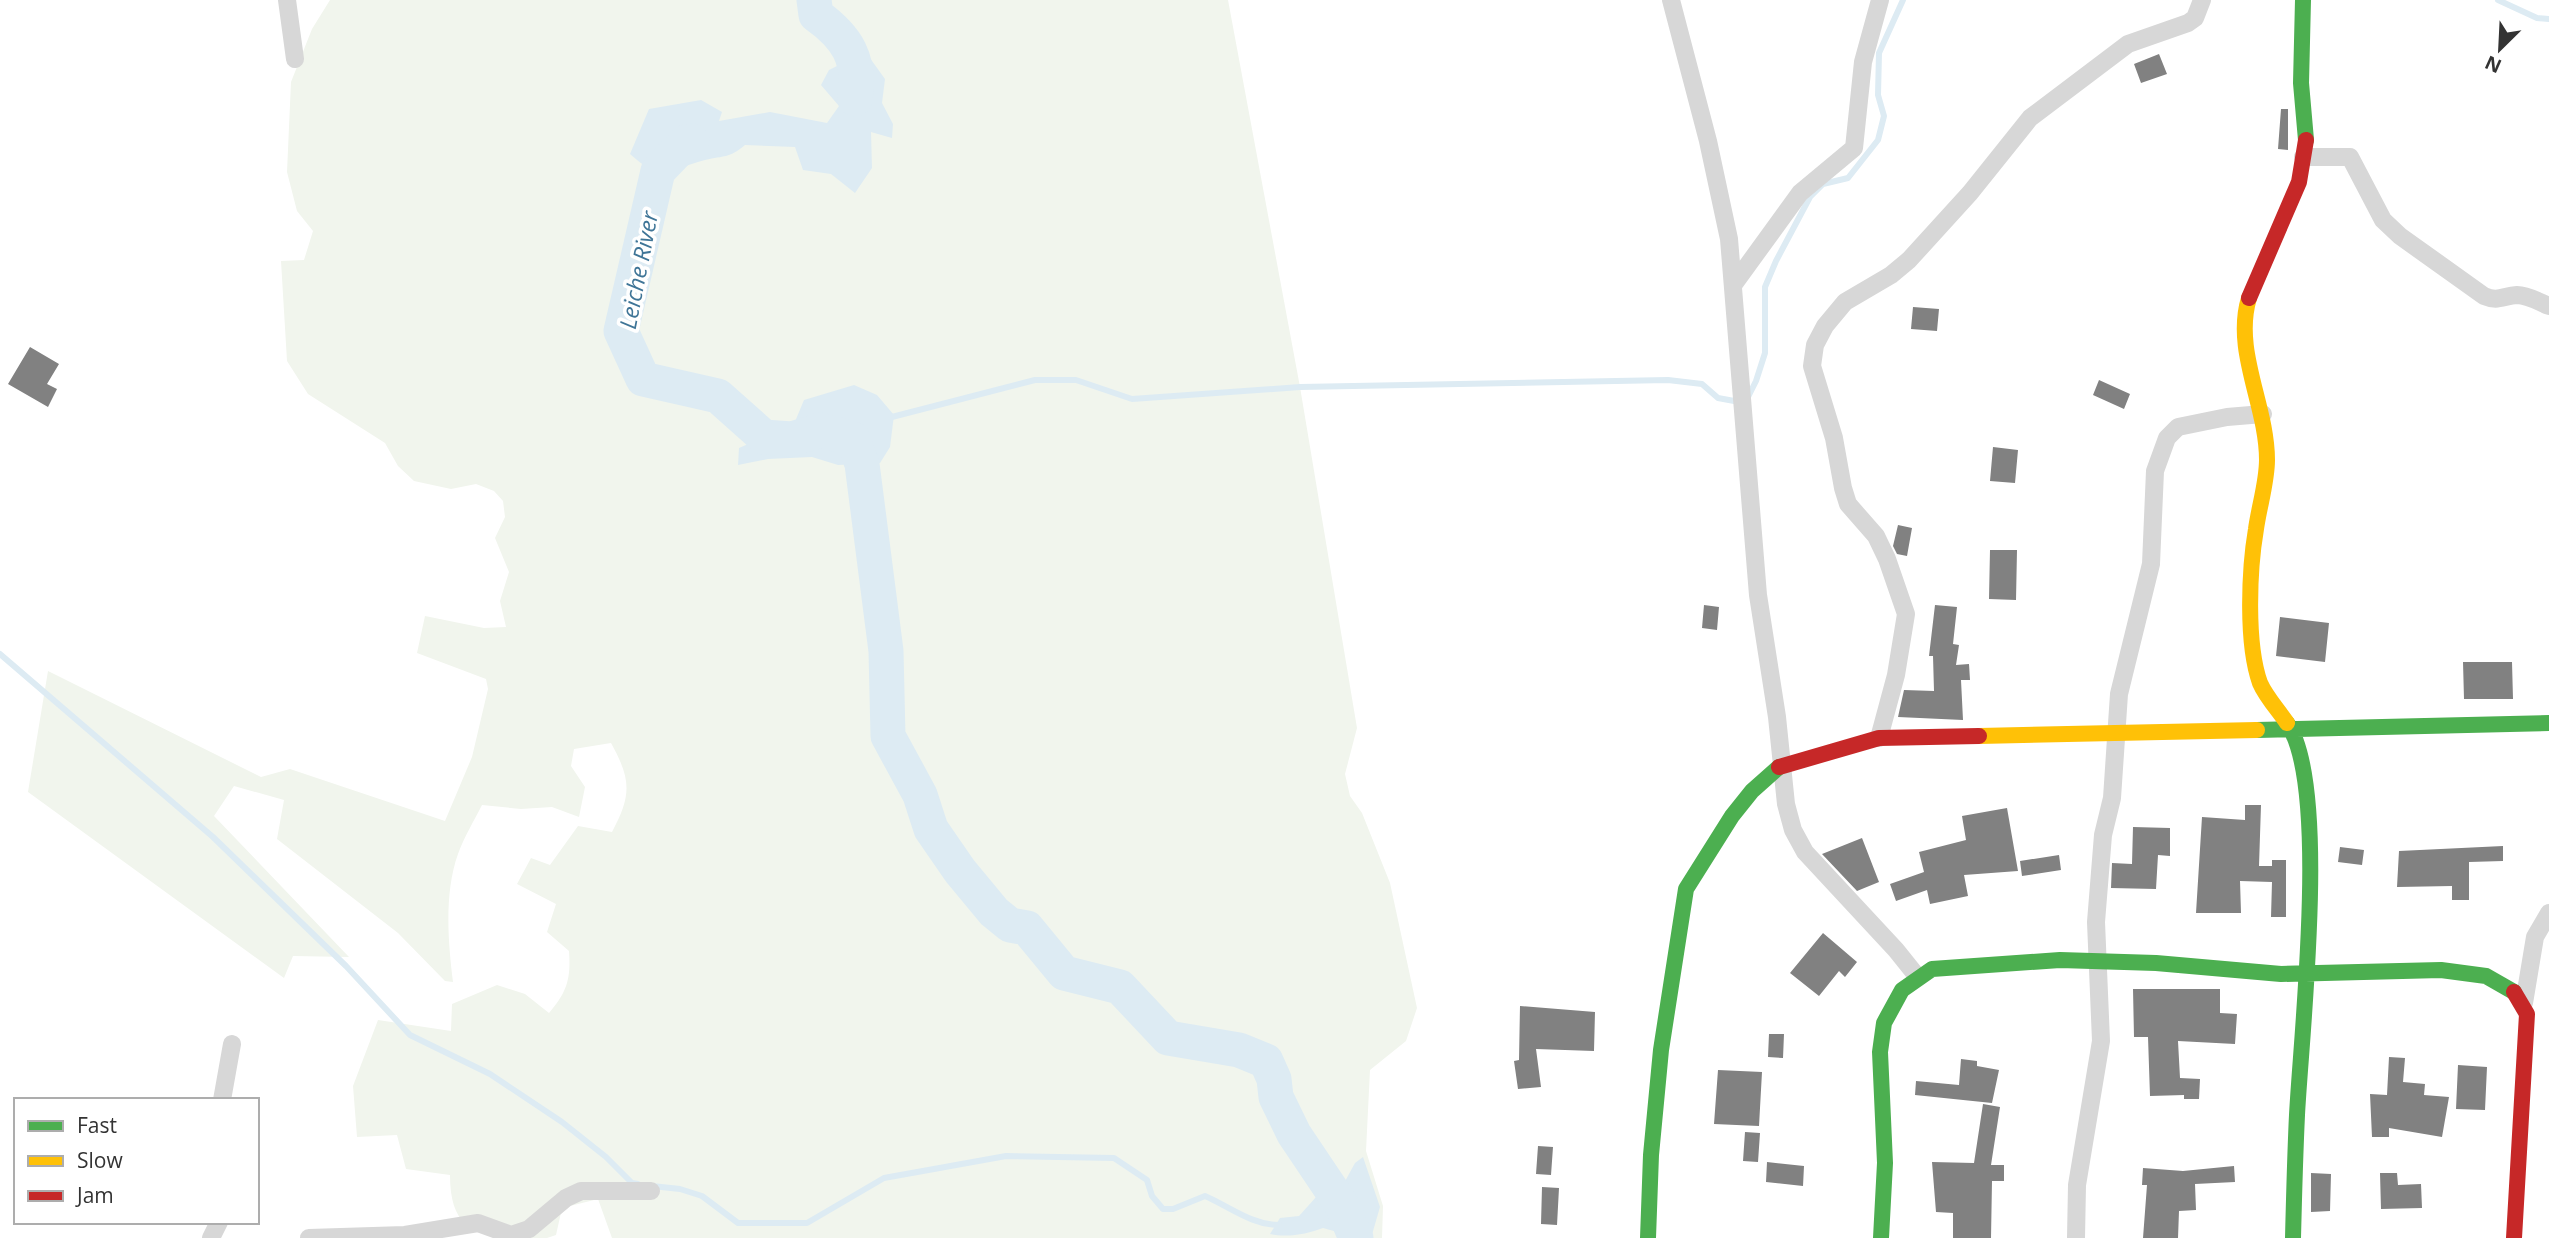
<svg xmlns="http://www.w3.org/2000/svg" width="2549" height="1238" font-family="'Open Sans',sans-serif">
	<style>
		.green { fill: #f1f5ed }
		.water { fill: #ddebf3 }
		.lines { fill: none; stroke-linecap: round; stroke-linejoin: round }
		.stream { stroke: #ddebf3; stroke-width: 6 }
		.river { stroke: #ddebf3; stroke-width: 35 }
		.building { fill: #818181 }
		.street { stroke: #d7d7d7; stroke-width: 18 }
		.fast { stroke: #4caf50; stroke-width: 16 }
		.slow { stroke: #ffc107; stroke-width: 16 }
		.jam { stroke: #c62828; stroke-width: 16 }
		.labels { text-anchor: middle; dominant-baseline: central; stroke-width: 7; stroke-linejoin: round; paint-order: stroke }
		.water-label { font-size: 23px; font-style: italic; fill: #3f7597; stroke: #fff }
	</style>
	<rect width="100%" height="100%" fill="#fff"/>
	<!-- green -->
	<path class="green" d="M330 0H1228L1300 387 1357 728 1345 774 1350 796 1362 813 1390 883 1417 1008 1406 1041 1370 1070 1366 1151 1383 1206 1382 1238H612L598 1199 562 1208 556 1235 547 1238C484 1238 450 1238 450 1175L406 1169 397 1135 357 1137 353 1086 378 1020 451 1031 452 1004 497 985 525 994 549 1013C567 992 571 979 569 951L547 932 556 904 517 884 531 858 550 865 578 826 612 832C632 795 631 779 611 743L574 749 571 766 585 787 579 817 552 807 521 809 482 805C474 821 464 837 458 854 444 893 448 942 453 982L445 981 398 933 277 839 284 800 234 786 214 816 349 957 293 956 284 978 28 792 48 671 261 777 290 769 445 821 472 757 488 689 486 679 417 653 425 616 484 628 506 627 500 601 509 572 495 538 505 517 503 501 494 491 476 484 451 489 414 481 398 466 385 443 308 394 287 361 281 261 304 260 313 231 297 211 287 172 291 82 312 29Z"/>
	<!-- water -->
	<path class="water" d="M854 36 885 79 882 103 893 124 892 138 871 132 872 168 855 193 831 174 803 170 795 147 745 145C728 159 725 155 705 160 669 169 663 184 630 154L649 109 701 100 722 112 719 121 770 112 827 123 839 106 821 85 829 70 849 60Z
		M854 385 877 395 894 415 890 447 880 463 838 465 812 457 768 459 738 465 739 448 794 424 804 400Z
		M1363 1157 1380 1207 1371 1238H1344L1341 1233 1323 1228C1307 1234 1288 1238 1270 1234L1280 1218 1299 1216 1326 1186 1343 1185 1355 1163Z"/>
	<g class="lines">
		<!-- stream -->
		<path class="stream" d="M2498 0 2537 18 2549 19
			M888 418 1035 380H1076L1132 399 1300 387 1668 380 1702 384 1718 398 1745 403 1756 381 1765 353V287L1776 261 1810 197 1823 184 1848 178 1878 140 1884 116 1878 95 1879 53 1903 0
			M0 654 213 837 346 966 410 1035 490 1074 562 1122 606 1157 632 1183 638 1184
			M652 1186 680 1189 702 1196 738 1223H807L884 1178 1006 1156 1114 1158 1147 1180 1152 1196 1163 1209H1173L1205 1196C1230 1207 1252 1225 1279 1225"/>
		<!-- river -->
		<path class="river" d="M814 0 816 15C847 37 861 59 855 99
			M692 141 686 142 658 171 621 331 643 379 718 396 764 437 792 439 821 430 853 439 862 464 886 651 888 736 920 795 931 829 960 871 994 912 1010 925 1027 928 1064 973 1120 987 1168 1038 1239 1050 1266 1061 1274 1079 1276 1097 1294 1134 1341 1204 1356 1238"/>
	</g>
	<!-- building -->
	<path class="building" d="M2159 54 2167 74 2141 83 2134 64Z
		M2281 109H2288V150L2278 149Z
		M1913 307 1939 309 1937 331 1911 329Z
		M30 347 59 364 47 384 57 389 48 407 8 384Z
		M2099 380 2130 394 2124 409 2093 395Z
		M1993 447 2018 450 2015 483 1990 481Z
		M1898 525 1912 528 1907 556 1897 554 1893 546Z
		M1990 550H2017L2016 600 1989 599Z
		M1704 605 1719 607 1717 630 1702 628Z
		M1935 605 1957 607 1953 644 1959 645 1956 665 1969 664 1970 680H1961L1963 720 1898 717 1904 690 1934 691 1933 656H1929Z
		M2280 617 2329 623 2325 662 2276 656Z
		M2463 662H2512L2513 699H2464Z
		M2245 805H2261L2259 866H2272V860H2286V917H2271L2272 882 2240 881 2241 913H2196L2202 817 2245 820Z
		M2007 808 2018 871 1964 875 1968 896 1930 904 1927 890 1896 901 1890 884 1924 872 1919 852 1966 840 1962 816Z
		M2133 827 2170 828V856L2158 855 2156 889 2111 888 2112 863 2132 864Z
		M1862 838 1879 882 1857 891 1822 854Z
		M2503 846V861L2469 862V900H2452V886L2397 887 2399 851Z
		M2340 847 2364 850 2362 865 2338 862Z
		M2059 855 2061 870 2022 876 2020 861Z
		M1823 933 1857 962 1845 977 1839 971 1819 996 1790 973Z
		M2133 989H2220V1013L2237 1014 2235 1044 2178 1041 2180 1078 2200 1079 2199 1099H2184V1095L2150 1096 2148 1037H2134Z
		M1520 1006 1595 1012 1594 1051 1536 1049 1541 1087 1518 1089 1514 1061 1519 1060Z
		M1769 1034H1784L1783 1058 1768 1057Z
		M2389 1057 2405 1058 2403 1082 2425 1084 2424 1095 2449 1097 2442 1137 2389 1128V1137H2372L2370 1094 2387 1095Z
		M1961 1059 1977 1061V1066L1999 1070 1992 1103 1915 1095 1916 1081 1959 1085Z
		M2458 1065 2487 1067 2485 1110 2456 1109Z
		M1718 1070 1762 1072 1759 1126 1714 1124Z
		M1983 1104 2000 1107 1991 1165H2004V1181H1992L1991 1238H1953V1213L1936 1212 1932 1162 1974 1163Z
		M1745 1132 1760 1133 1758 1162 1743 1161Z
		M1538 1146 1553 1147 1551 1175 1536 1174Z
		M1767 1162 1804 1166 1803 1186 1766 1182Z
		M2234 1166 2235 1182 2195 1184 2196 1210 2179 1211 2178 1238H2143L2147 1185H2142L2143 1168 2183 1171Z
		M2311 1173 2331 1174 2330 1211 2311 1212Z
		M2380 1173H2397L2398 1185 2421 1184 2422 1208 2381 1209Z
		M1542 1187 1559 1188 1557 1225 1541 1224Z"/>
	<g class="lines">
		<!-- street -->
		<path class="street" d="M287 0 295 59
			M1671 0 1708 141 1729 239 1758 595 1777 717 1786 804 1793 830 1805 852 1896 950 1916 975
			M2303 157H2350L2383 220 2400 236 2484 296C2498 302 2503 296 2517 295 2528 295 2539 302 2549 306
			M1734 284 1800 193 1854 148 1863 62 1880 0
			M1879 738 1896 675 1906 614 1887 559 1876 536 1848 504 1843 488 1834 438 1812 366 1815 345 1825 326 1845 302 1891 275 1909 260 1970 193 2030 118 2128 44 2188 23 2195 18 2202 0
			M2524 1003 2535 937 2549 913
			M222 1100 232 1044
			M211 1238 219 1222
			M309 1238 405 1235 478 1223 511 1235 529 1229 566 1198 581 1191H651
			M2076 1238 2077 1185 2101 1041 2096 922 2103 835 2112 798 2119 694 2151 564 2155 471 2167 438 2178 427 2227 417 2263 414"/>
		<!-- fast -->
		<path class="fast" d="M2303 0 2301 83 2306 140
			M2287 723C2330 784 2301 1034 2297 1115 2295 1156 2294 1197 2293 1238
			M2257 730 2549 723
			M1648 1238 1651 1155 1661 1050 1686 889 1732 816 1752 791 1779 767
			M1881 1238 1885 1163 1880 1052 1884 1023 1902 990 1932 969 2060 960 2156 963 2281 974 2441 970 2486 976 2514 992"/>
		<!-- slow -->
		<path class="slow" d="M2249 298C2233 351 2267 405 2267 460 2267 482 2259 507 2256 529 2249 570 2246 644 2260 683 2266 697 2279 711 2287 723
			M1979 736 2257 730"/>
		<!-- jam -->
		<path class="jam" d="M2249 298 2299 182 2306 140
			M1779 767 1879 738 1979 736
			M2514 1238 2527 1014 2514 992"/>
	</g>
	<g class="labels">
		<!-- water labels -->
		<g class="water-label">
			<text transform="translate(638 270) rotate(-79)">Leiche River</text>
		</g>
	</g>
	<!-- legend -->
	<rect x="14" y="1098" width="245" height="126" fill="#ffffff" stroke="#adadad" stroke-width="2"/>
	<rect x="28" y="1121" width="35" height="10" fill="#4caf50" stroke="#adadad" stroke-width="2"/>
	<text x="77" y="1133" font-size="21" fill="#333333">Fast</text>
	<rect x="28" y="1156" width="35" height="10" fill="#ffc107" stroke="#adadad" stroke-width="2"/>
	<text x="77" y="1168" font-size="21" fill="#333333">Slow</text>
	<rect x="28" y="1191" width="35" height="10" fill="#c62828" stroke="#adadad" stroke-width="2"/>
	<text x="77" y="1203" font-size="21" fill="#333333">Jam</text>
	<!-- north arrow -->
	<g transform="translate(2500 49) rotate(204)" stroke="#ffffff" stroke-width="5" paint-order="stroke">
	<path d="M0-5L12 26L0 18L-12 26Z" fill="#333333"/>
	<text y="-10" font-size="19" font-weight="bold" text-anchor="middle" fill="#333333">N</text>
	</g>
</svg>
